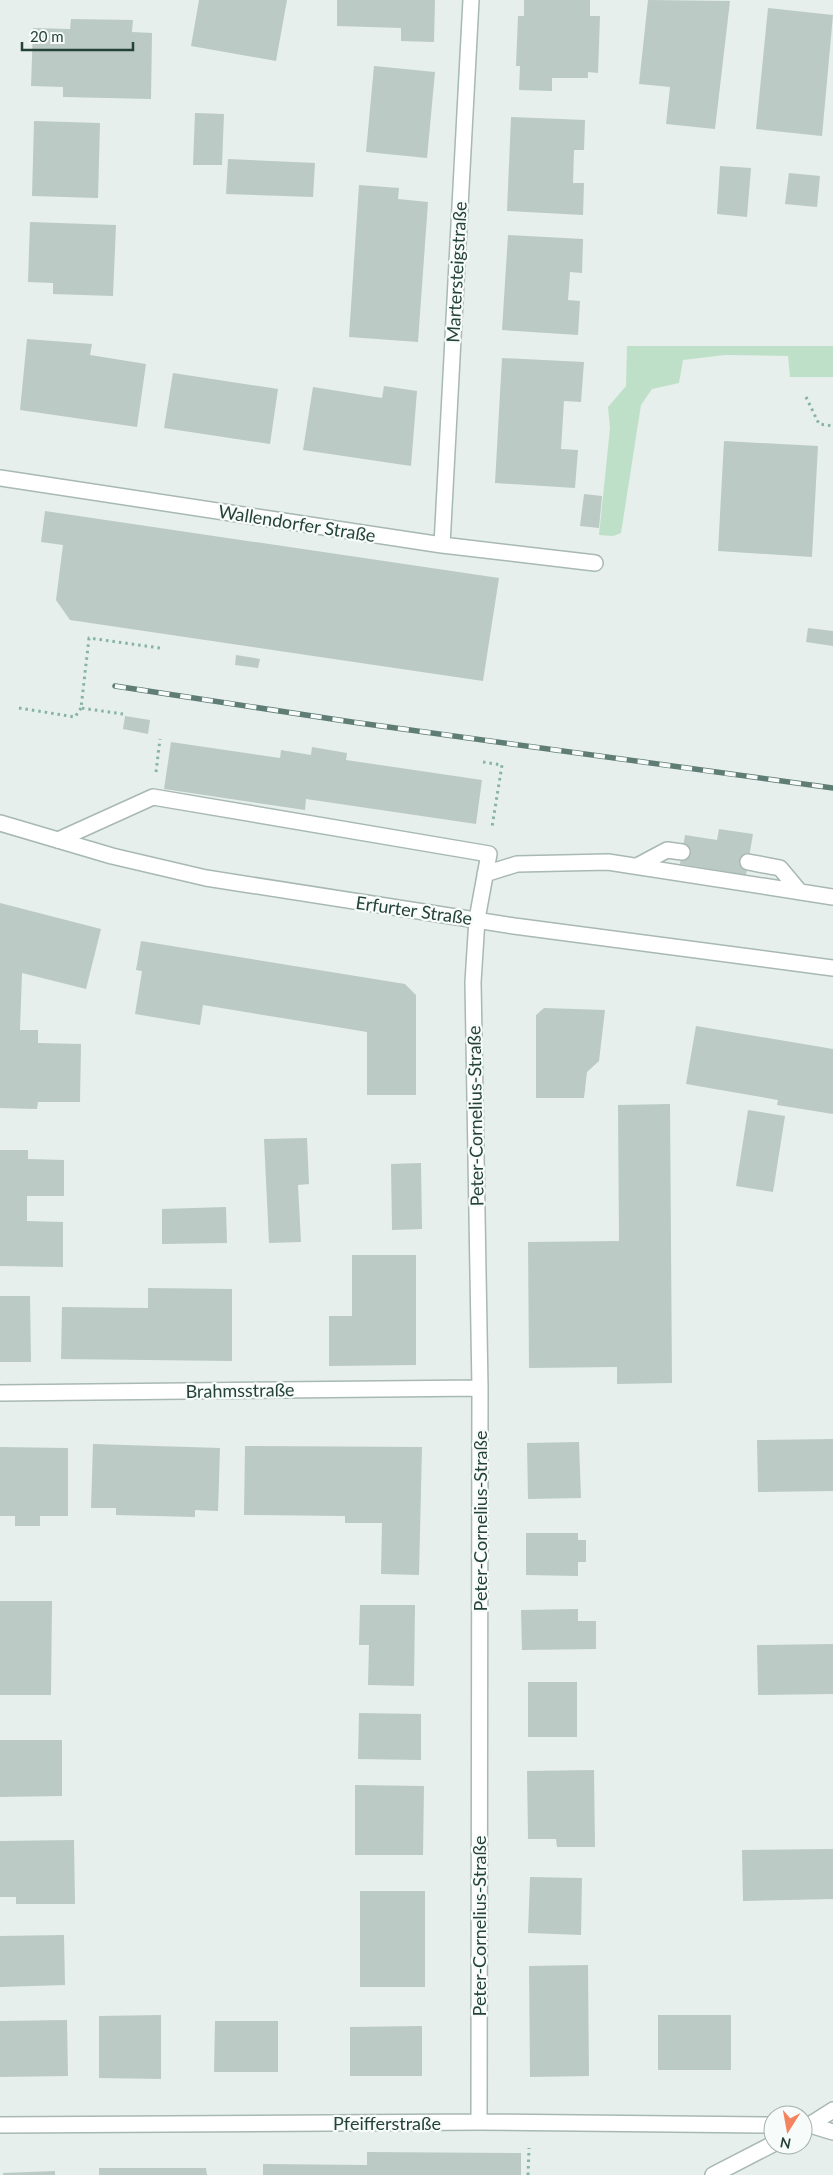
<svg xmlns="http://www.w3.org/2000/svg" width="833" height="2175" font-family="Lato,sans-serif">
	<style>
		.green { fill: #bfe0c8 }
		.building { fill: #bbcac4 }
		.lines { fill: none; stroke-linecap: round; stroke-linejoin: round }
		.service-casing { stroke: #a8b8b2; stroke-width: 18 }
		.minor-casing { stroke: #a8b8b2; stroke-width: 18 }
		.tertiary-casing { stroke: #a8b8b2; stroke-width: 18 }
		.path { stroke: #86b3a5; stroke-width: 3; stroke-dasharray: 2.5 4; stroke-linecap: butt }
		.service { stroke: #fff; stroke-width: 15 }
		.minor { stroke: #fff; stroke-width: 15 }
		.tertiary { stroke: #fff; stroke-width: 15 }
		.rail-casing { stroke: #5f7d75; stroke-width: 5.5 }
		.rail { stroke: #f7fbf9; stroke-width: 4; stroke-dasharray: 11; stroke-linecap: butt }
		.labels { text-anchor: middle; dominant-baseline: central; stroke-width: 4.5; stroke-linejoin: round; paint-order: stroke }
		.street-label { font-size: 18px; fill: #24423a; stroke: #f7fbf9 }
	</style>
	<rect width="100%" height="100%" fill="#e6efeb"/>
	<!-- green -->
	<path class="green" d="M627 346H833V377H790L788 356 725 355 683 360 679 383 652 389 641 405 621 533 613 536 599 535 610 428 608 407 626 386Z"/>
	<!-- building -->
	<path class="building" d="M199 0H287L276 61 191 46Z
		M337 0H435L434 42 401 41V28L337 26Z
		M524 0H590V16H600L598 73 588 72V78H552V91L519 90 520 66H516L518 16H524Z
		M648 0 730 1 715 129 666 124 670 87 639 84Z
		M768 8 833 15 822 136 756 129Z
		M71 19 133 20 132 32 152 33 151 99 63 97V87L31 86 33 28 70 29Z
		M374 66 435 72 427 158 366 152Z
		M195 113 224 114 222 165H193Z
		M511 117 585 120 584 150H574L573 183H584L583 215 507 211Z
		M34 121 100 123 98 198 32 196Z
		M228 159 315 163 313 197 226 194Z
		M720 166 751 168 747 217 717 214Z
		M789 173 820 176 817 207 785 204Z
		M359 185 399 188 398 199 428 202 418 342 349 337Z
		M30 222 116 225 113 296 53 294V283L28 282Z
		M508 235 583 239 582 273 570 272 569 287 568 300 580 301 578 335 502 330Z
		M27 339 92 344 90 355 146 364 137 427 20 410Z
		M502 358 584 362 581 402 564 401 561 449 578 450 575 488 495 483Z
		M173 373 278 389 270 444 164 428Z
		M384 386 417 391 411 466 303 450 313 387 382 398Z
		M724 441 818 446 812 557 718 551Z
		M584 494 602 496 599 528 580 526Z
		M45 511 499 578 483 681 70 620 56 600 63 545 41 542Z
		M808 628 833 631V646L806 642Z
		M236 655 260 659 258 668 235 665Z
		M125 716 150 720 148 734 123 729Z
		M171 742 280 758 281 750 311 755 312 747 347 753 346 760 482 780 476 824 306 799 305 810 164 789Z
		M719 829 753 834 746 875 680 864 685 835 717 840Z
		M0 903 101 929 86 989 22 973 20 1030H38V1043L81 1044 80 1102H38L37 1109 0 1108Z
		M141 941 405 984 416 995V1095H367V1032L203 1005 200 1025 135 1014 142 971 136 970Z
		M544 1008 605 1010 599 1061 587 1072 584 1098H536V1015Z
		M696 1026 833 1049V1114L777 1105 778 1100 686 1084Z
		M670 1104 672 1383 617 1384V1367L529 1368 528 1242 619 1241 618 1105Z
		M748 1110 785 1116 773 1192 736 1186Z
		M307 1138 309 1184 298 1185 301 1242 269 1243 264 1139Z
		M0 1150H28V1159L64 1160V1196H27V1221L63 1222V1267L0 1266Z
		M421 1163 422 1229 392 1230 391 1164Z
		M226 1207 227 1243 162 1244V1209Z
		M352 1255H416V1365L329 1366V1316H352Z
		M148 1288 232 1289V1361L61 1359 62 1307 148 1308Z
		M0 1296H30L31 1362H0Z
		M833 1439V1491L758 1492 757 1440Z
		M579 1442 581 1498 528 1499 527 1443Z
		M93 1444 220 1448 218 1511 195 1510V1517L116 1515V1508H91Z
		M245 1446 422 1447 419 1575 381 1574 382 1523H345V1516L244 1515Z
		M0 1447 68 1448V1516H40V1526H15V1516H0Z
		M526 1533H578V1540H586V1562H578V1576L526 1575Z
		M0 1601H52L51 1695H0Z
		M360 1605H415L414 1686 368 1685 369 1645H359Z
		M578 1609V1621H596V1649L522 1650 521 1610Z
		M833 1644V1694L758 1695 757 1645Z
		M528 1682H577V1737H528Z
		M359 1713 421 1714V1760L358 1759Z
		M0 1740H62V1796L0 1797Z
		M594 1770 595 1847H557L556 1839H528L527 1771Z
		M355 1785 424 1786 423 1855H355Z
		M74 1840 75 1904H16V1897H0V1841Z
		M833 1849V1899L743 1901 742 1850Z
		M530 1877 582 1878 581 1935 528 1933Z
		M360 1891H425V1987H360Z
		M64 1935 65 1985 0 1987V1936Z
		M588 1965 589 2076 530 2077 529 1966Z
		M161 2015V2079L99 2078V2016Z
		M658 2015H731V2070H658Z
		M67 2020 68 2076 0 2077V2021Z
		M215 2021H278V2072H214Z
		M422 2026V2076H350V2027Z
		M367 2152 521 2153V2175H263V2164L367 2165Z
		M99 2168H206L207 2175H99Z
		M55 2171V2175H3V2173Z"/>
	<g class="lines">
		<!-- service casing -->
		<g class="service-casing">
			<path id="service" d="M58 840 153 797 489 854 477 919
				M748 862 780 868 800 892
				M637 866 667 850 682 852
				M485 874 517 864 608 862 833 897
				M810 2125 833 2132"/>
		</g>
		<!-- minor casing -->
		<g class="minor-casing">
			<path id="minor" d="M0 478 442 545 595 563
				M442 545 471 0
				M477 919 473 982 480 1388 479 2122
				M0 1393 480 1388
				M0 2125 479 2122 773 2125
				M803 2129 833 2110
				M713 2175 773 2144"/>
		</g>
		<!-- tertiary casing -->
		<g class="tertiary-casing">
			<path id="tertiary" d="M0 823 112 856 206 878 514 926 833 968"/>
		</g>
		<!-- path -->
		<path class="path" d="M806 397 819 424 833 426
			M19 708 75 717 81 708
			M123 714 81 708 89 638 160 648
			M483 762 502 765 492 827
			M156 772 160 739
			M528 2175 529 2148"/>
		<!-- service -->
		<use href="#service" class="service"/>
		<!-- minor -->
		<use href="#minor" class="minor"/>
		<!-- tertiary -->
		<use href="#tertiary" class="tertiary"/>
		<!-- rail casing -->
		<g class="rail-casing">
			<path id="rail" d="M115 686 352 722 833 788"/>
		</g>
		<!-- rail -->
		<use href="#rail" class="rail"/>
	</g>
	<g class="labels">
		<!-- street labels -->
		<g class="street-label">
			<text transform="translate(456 272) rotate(-87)">Martersteigstraße</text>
			<text transform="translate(297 523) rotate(9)">Wallendorfer Straße</text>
			<text transform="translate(414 910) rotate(8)">Erfurter Straße</text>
			<text transform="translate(475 1116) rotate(-91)">Peter-Cornelius-Straße</text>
			<text transform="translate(240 1390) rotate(-1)">Brahmsstraße</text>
			<text transform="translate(480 1521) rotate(-90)">Peter-Cornelius-Straße</text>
			<text transform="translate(479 1926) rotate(-90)">Peter-Cornelius-Straße</text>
			<text x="387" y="2123">Pfeifferstraße</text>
		</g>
	</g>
	<!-- north arrow -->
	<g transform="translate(788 2130) rotate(191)"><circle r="24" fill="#f7fbf9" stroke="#a3b1ad"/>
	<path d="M0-4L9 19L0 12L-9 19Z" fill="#f4845f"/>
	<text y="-8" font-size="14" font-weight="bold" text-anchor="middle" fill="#24423a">N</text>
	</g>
	<!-- scale -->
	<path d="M22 42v8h111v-8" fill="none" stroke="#24423a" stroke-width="2.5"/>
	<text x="30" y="42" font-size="15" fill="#24423a" stroke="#f7fbf9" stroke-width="4" paint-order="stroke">20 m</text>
</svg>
